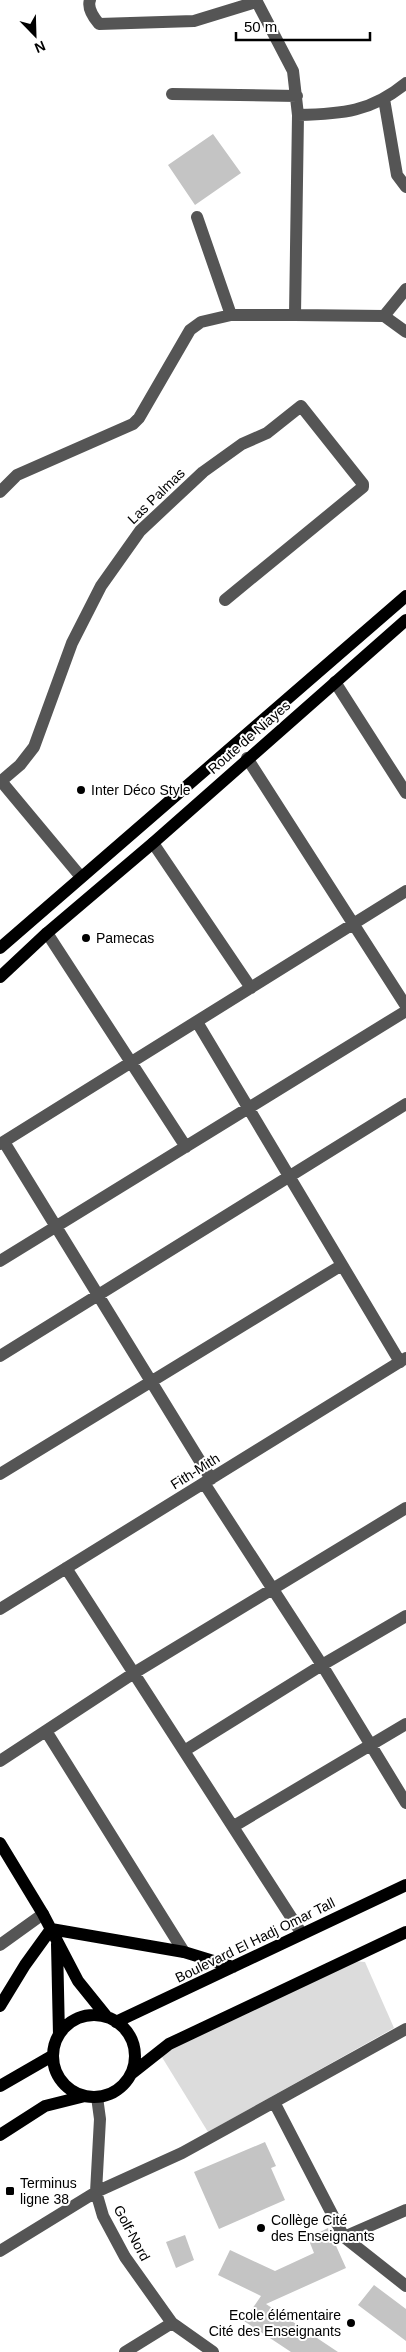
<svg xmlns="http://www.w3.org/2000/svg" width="406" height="2352" font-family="Arial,sans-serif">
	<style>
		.green { fill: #dcdcdc }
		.building { fill: #c4c4c4 }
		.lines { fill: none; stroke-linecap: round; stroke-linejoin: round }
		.minor { stroke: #555; stroke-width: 12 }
		.major { stroke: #000; stroke-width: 12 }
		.poi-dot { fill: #000; stroke: #fff; stroke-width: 2 }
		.labels { text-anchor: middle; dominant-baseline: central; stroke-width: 4; stroke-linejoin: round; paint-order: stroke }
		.street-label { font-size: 14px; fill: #000; stroke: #fff }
		.poi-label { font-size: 14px; fill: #000; stroke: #fff; text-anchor: start }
	</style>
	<rect width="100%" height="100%" fill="#fff"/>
	<!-- green -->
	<path class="green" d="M352 1961 365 1962 394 2028 208 2132 160 2054Z"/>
	<!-- building -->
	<path class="building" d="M213 134 241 173 195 205 168 165Z
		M265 2142 276 2166 271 2168 285 2200 219 2229 194 2172Z
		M328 2228 346 2268 266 2304 338 2352H291L244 2321 261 2296 218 2275 230 2250 275 2271 314 2253 308 2238Z
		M185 2235 194 2260 176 2268 166 2242Z
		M374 2285 406 2309V2341L358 2305Z"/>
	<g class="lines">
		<!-- minor -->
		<path class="minor" d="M90 0C87 8 94 18 99 24L194 21 256 2
			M256 0 293 71 298 115 295 315
			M172 94 297 96
			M384 99 397 175 406 187
			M298 115C342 114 371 112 406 83
			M197 217 231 315
			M384 316 406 289
			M0 492 17 475 133 424 139 418 190 330 201 322 231 315H295L384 316 406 332
			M335 682 406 793
			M247 758 406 1006
			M1 781 81 877
			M0 782 20 765 34 747 72 643 101 586 140 531 203 472 242 444 267 433 301 406 363 484V487L225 600
			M153 843 251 988
			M47 933 186 1147
			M197 1022 400 1362
			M4 1142 211 1479
			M0 1144 406 891
			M0 1261 406 1011
			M0 1356 406 1104
			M0 1474 342 1265
			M204 1483 322 1665 406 1803
			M66 1568 302 1934
			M0 1609 406 1358
			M46 1731 184 1952
			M184 1751 322 1665 406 1616
			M0 1761 134 1673 406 1508
			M234 1826 406 1724
			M0 1945 43 1914
			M97 2097 100 2119 96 2192 103 2216 125 2257 172 2323 213 2352
			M274 2102 344 2237 406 2286
			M344 2237 406 2210
			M0 2251 96 2192 182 2153 406 2029
			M125 2352 172 2323"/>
		<!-- major -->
		<path class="major" d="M0 948 406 596
			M0 977 47 933 153 843 406 620
			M0 1843 43 1914 78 1981 107 2017
			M51 1929 184 1952 233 1967
			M57 1944 59 2035
			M0 2006 25 1965 51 1929
			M53 2056a41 41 0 1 1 82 0a41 41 0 1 1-82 0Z
			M116 2022 406 1885
			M131 2074 169 2044 406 1932
			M0 2086 52 2056
			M0 2135 45 2106 85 2096"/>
	</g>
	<!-- markers -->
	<g class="poi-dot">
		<circle cx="81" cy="790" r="5"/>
		<circle cx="86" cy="938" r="5"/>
		<rect x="5" y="2186" width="10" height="10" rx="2.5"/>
		<circle cx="261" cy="2228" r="5"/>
		<circle cx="351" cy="2323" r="5"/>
	</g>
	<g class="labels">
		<!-- street labels -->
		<g class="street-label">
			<text transform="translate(156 496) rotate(-44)">Las Palmas</text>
			<text transform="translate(249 737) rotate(-41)">Route de Niayes</text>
			<text transform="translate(195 1471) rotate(-32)">Fith-Mith</text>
			<text transform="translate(255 1940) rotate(-26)">Boulevard El Hadj Omar Tall</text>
			<text transform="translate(132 2233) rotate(62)">Golf-Nord</text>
		</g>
		<!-- poi labels -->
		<g class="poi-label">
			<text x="91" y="790">Inter Déco Style</text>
			<text x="96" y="938">Pamecas</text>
			<text x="20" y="2183">Terminus<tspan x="20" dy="16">ligne 38</tspan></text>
			<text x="271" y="2220">Collège Cité<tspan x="271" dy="16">des Enseignants</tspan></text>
			<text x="341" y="2315" text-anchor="end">Ecole élémentaire<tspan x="341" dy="16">Cité des Enseignants</tspan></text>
		</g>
	</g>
	<!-- north arrow -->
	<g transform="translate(35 35) rotate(157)" stroke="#ffffff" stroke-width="4" paint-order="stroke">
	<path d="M0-4L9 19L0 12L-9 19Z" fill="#000000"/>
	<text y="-8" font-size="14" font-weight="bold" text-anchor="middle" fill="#000000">N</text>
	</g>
	<!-- scale -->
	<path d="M236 32v8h134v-8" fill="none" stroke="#000000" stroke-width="2.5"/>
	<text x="244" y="32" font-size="15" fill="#000000" stroke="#ffffff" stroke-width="4" paint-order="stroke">50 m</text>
</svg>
